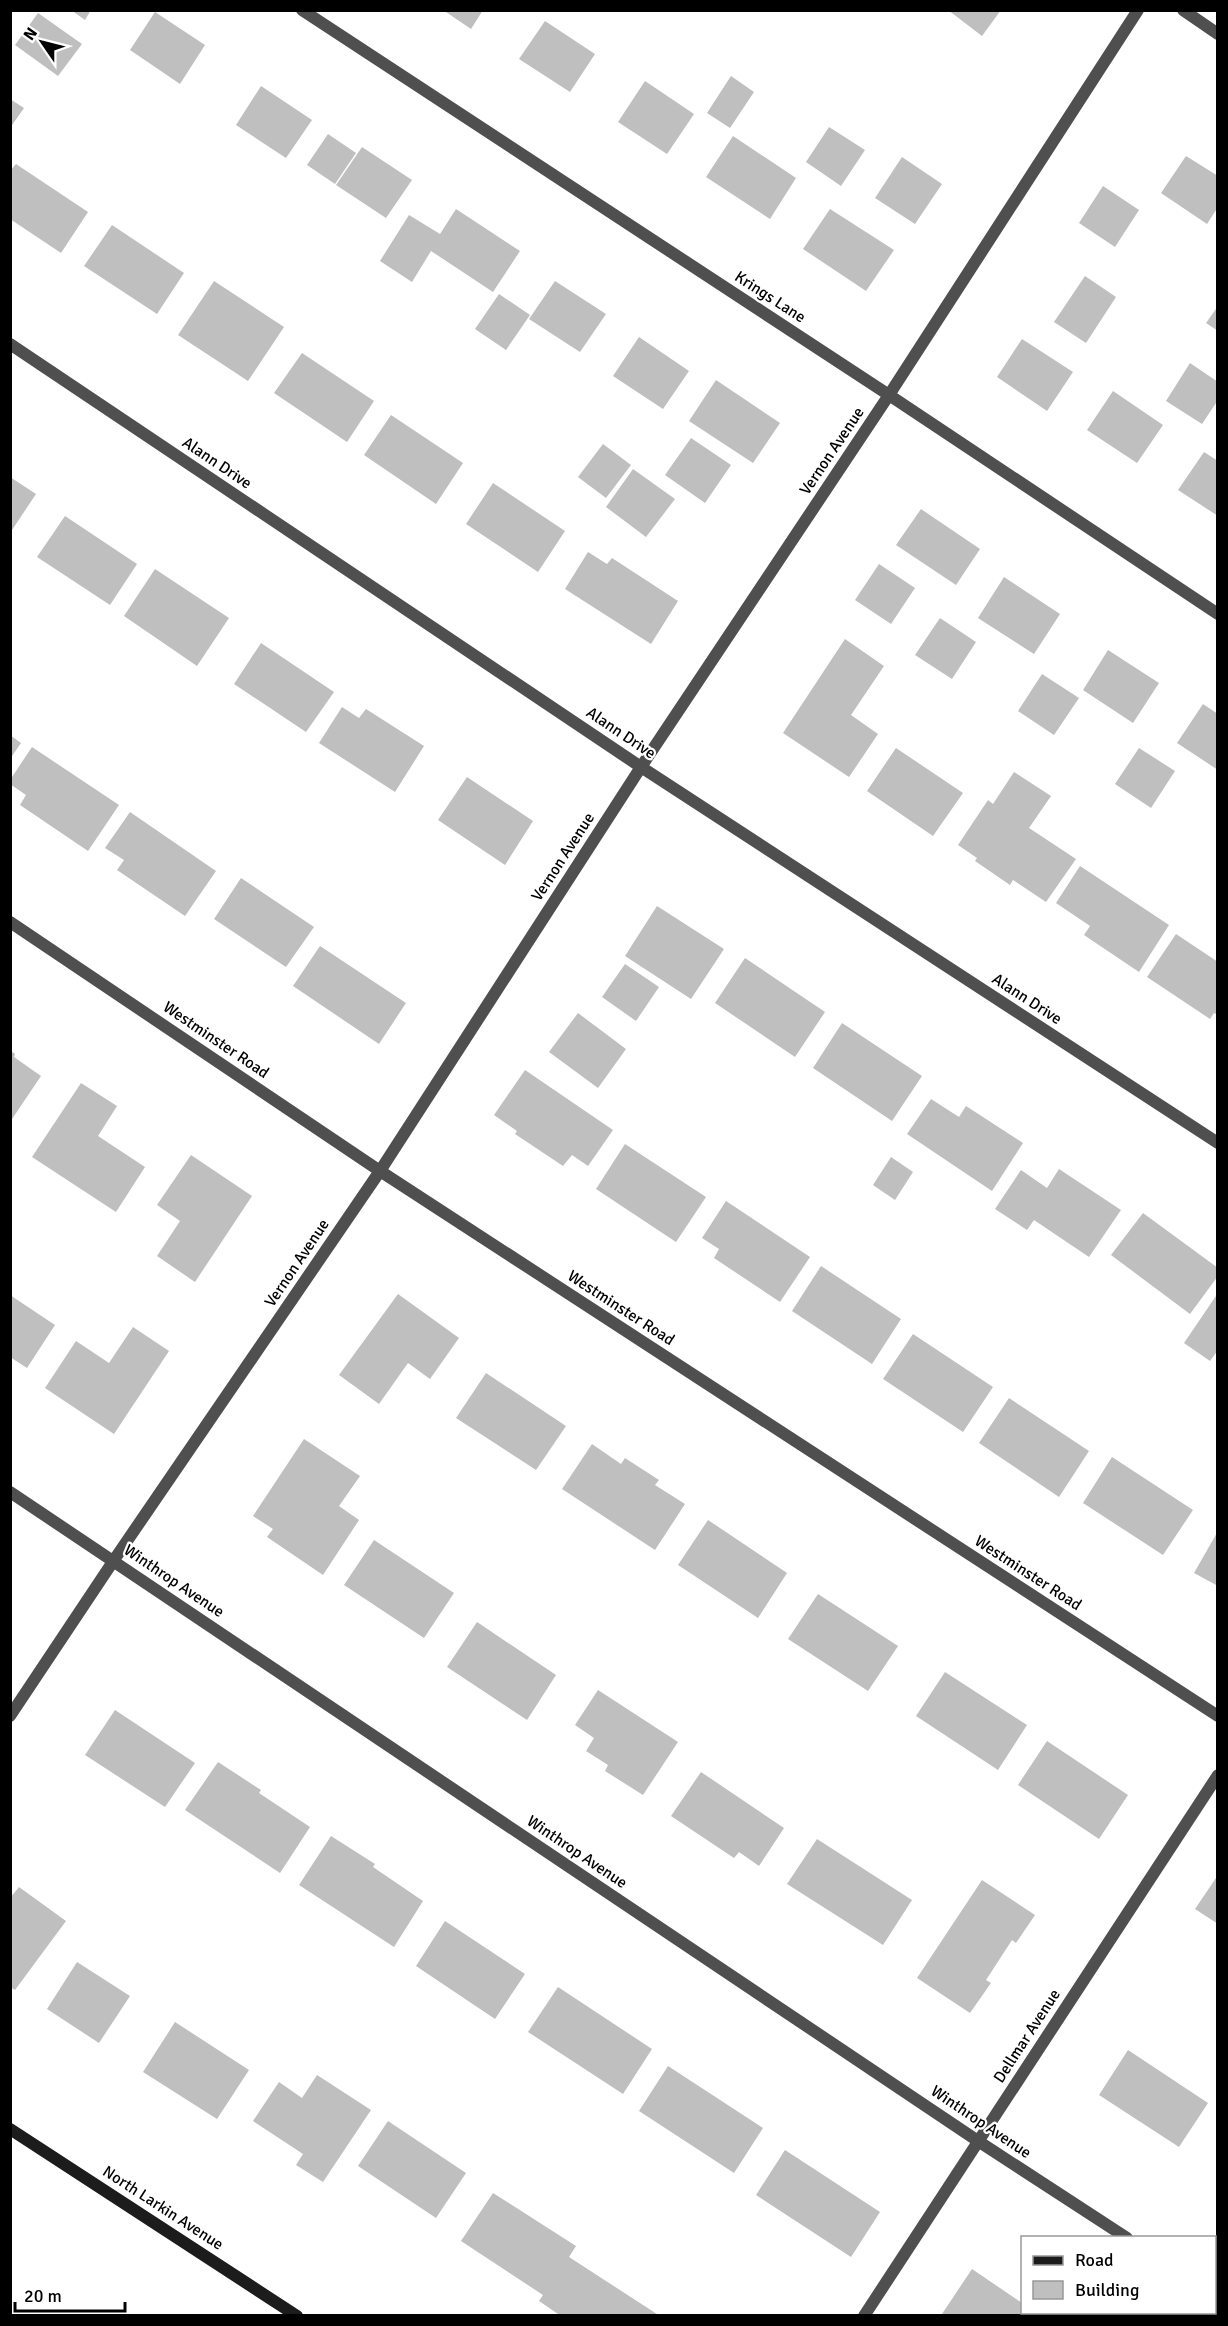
<svg xmlns="http://www.w3.org/2000/svg" width="1228" height="2326" font-family="Signika,sans-serif">
	<style>
		.building { fill: #bfbfbf }
		.lines { fill: none; stroke-linecap: round; stroke-linejoin: round }
		.street { stroke: #4f4f4f; stroke-width: 12 }
		.secondary { stroke: #1c1c1c; stroke-width: 12 }
		.labels { text-anchor: middle; dominant-baseline: central; stroke-width: 4.5; stroke-linejoin: round; paint-order: stroke }
		.street-label { font-size: 16px; fill: #000; stroke: #fff }
	</style>
	<rect width="100%" height="100%" fill="#fff"/>
	<!-- building -->
	<path class="building" d="M71 10H91L85 20Z
		M443 10H483L471 29Z
		M948 10H1001L982 36Z
		M155 12 205 45 180 84 130 50Z
		M38 13 82 44 58 76 15 45Z
		M545 21 595 54 570 92 519 59Z
		M731 76 754 92 730 128 707 113Z
		M645 81 694 114 667 154 618 122Z
		M261 86 312 120 286 158 236 125Z
		M10 99 24 108 10 128Z
		M829 127 865 150 841 186 806 162Z
		M328 134 356 153 335 184 307 165Z
		M733 136 796 178 770 219 706 177Z
		M362 147 412 180 386 218 336 185Z
		M1186 156 1218 176V207L1207 224 1161 193Z
		M902 157 942 184 915 224 875 198Z
		M16 164 88 212 61 253 10 219V171Z
		M1103 186 1139 210 1115 247 1079 223Z
		M456 209 520 251 493 292 431 251 412 282 380 261 409 215 440 234Z
		M830 209 894 250 866 291 803 249Z
		M112 225 184 273 157 314 84 266Z
		M1085 276 1116 297 1086 343 1054 322Z
		M214 281 284 327 248 381 178 335Z
		M555 281 606 314 580 352 529 319Z
		M499 294 530 315 506 350 475 329Z
		M1218 306V331L1206 323Z
		M639 337 689 371 663 409 613 376Z
		M1022 339 1073 372 1047 411 997 377Z
		M302 353 374 401 347 442 274 393Z
		M1190 363 1218 382V400L1202 424 1166 401Z
		M716 380 780 423 753 463 689 421Z
		M1113 391 1163 425 1137 463 1087 430Z
		M391 415 463 463 436 504 364 455Z
		M691 438 731 465 705 503 665 475Z
		M603 444 631 465 606 498 578 477Z
		M1204 452 1218 461V516L1178 490Z
		M633 469 675 499 646 537 606 507Z
		M10 477 36 494 10 533Z
		M493 483 565 531 538 572 466 524Z
		M921 509 980 549 956 585 896 545Z
		M65 516 137 564 110 605 37 557Z
		M588 552 607 564 612 558 678 601 651 644 565 589Z
		M879 564 915 588 891 624 855 600Z
		M155 569 229 618 197 666 124 616Z
		M1004 577 1060 614 1034 654 978 618Z
		M940 618 976 642 952 679 915 655Z
		M845 639 884 666 851 715 878 734 849 777 783 733Z
		M261 643 334 692 306 732 234 684Z
		M1108 650 1159 683 1133 723 1083 690Z
		M1042 674 1079 698 1054 735 1018 711Z
		M1203 704 1218 714V770L1177 743Z
		M342 707 359 718 366 709 424 746 395 792 319 743Z
		M10 735 21 743 10 759Z
		M32 747 119 805 88 851 20 805 26 795 10 784V780Z
		M896 748 963 793 933 836 867 791Z
		M1139 748 1175 771 1151 808 1115 784Z
		M1014 772 1051 796 1029 828 1076 859 1046 902 1013 880 1010 885 975 861 977 858 958 845 988 800 993 804Z
		M467 777 533 821 505 865 438 820Z
		M130 812 216 871 185 916 117 870 124 860 105 848Z
		M1080 866 1169 925 1139 972 1084 935 1090 926 1056 903Z
		M241 878 314 927 286 967 214 919Z
		M657 906 724 949 691 999 625 956Z
		M1176 934 1218 962V1015L1214 1013 1210 1019 1147 977Z
		M320 946 406 1003 379 1044 293 986Z
		M745 958 825 1012 795 1057 715 1003Z
		M625 964 659 987 636 1021 602 997Z
		M578 1013 626 1049 598 1088 549 1052Z
		M842 1023 922 1076 892 1121 813 1068Z
		M10 1050 15 1054 14 1057 41 1076 10 1122Z
		M525 1070 613 1130 588 1166 572 1155 563 1166 515 1134 517 1131 494 1115Z
		M81 1083 117 1106 98 1136 145 1167 116 1212 32 1157Z
		M931 1099 959 1117 966 1106 1023 1143 992 1191 907 1134Z
		M625 1144 706 1197 676 1242 596 1189Z
		M191 1155 252 1196 195 1282 157 1256 180 1221 157 1205Z
		M891 1157 913 1172 895 1200 873 1185Z
		M1059 1169 1121 1210 1089 1257 1034 1220 1027 1230 995 1209 1021 1170 1047 1188Z
		M726 1201 810 1257 780 1302 714 1258 719 1249 702 1238Z
		M1143 1213 1218 1268V1276L1190 1314 1111 1255Z
		M821 1266 901 1319 872 1364 792 1311Z
		M1218 1293V1350L1210 1361 1184 1343Z
		M398 1294 459 1338 430 1379 408 1363 379 1404 339 1375Z
		M10 1295 55 1325 27 1368 10 1357Z
		M133 1327 169 1351 114 1434 45 1388 76 1341 109 1363Z
		M913 1334 993 1387 963 1432 883 1379Z
		M486 1373 566 1426 536 1470 456 1418Z
		M1009 1398 1089 1451 1059 1497 979 1443Z
		M304 1439 360 1476 339 1506 359 1520 323 1575 267 1537 273 1529 253 1516Z
		M592 1444 621 1464 625 1458 659 1480 655 1485 685 1504 655 1550 562 1489Z
		M1112 1457 1193 1510 1163 1555 1083 1503Z
		M708 1520 787 1573 758 1618 678 1565Z
		M1218 1531V1586L1194 1573Z
		M374 1540 454 1593 424 1638 344 1585Z
		M818 1594 898 1646 868 1691 788 1639Z
		M477 1622 556 1675 527 1720 447 1667Z
		M945 1672 1027 1725 998 1770 916 1716Z
		M598 1690 678 1742 643 1795 605 1771 608 1765 586 1751 594 1738 575 1725Z
		M115 1710 195 1763 165 1807 85 1755Z
		M1047 1741 1128 1795 1099 1839 1018 1785Z
		M218 1762 261 1790 259 1793 310 1827 280 1873 185 1810Z
		M701 1772 784 1828 759 1866 739 1852 734 1858 671 1816Z
		M331 1836 375 1864 373 1867 423 1901 394 1947 299 1885Z
		M817 1839 912 1900 883 1945 787 1884Z
		M1218 1875V1924L1195 1909Z
		M982 1880 1035 1915 1016 1943 1012 1940 986 1980 991 1983 970 2013 917 1978Z
		M19 1887 66 1921 15 1990 10 1987V1898Z
		M445 1921 525 1974 495 2019 416 1966Z
		M77 1962 130 1996 99 2043 47 2009Z
		M558 1987 652 2049 623 2094 528 2032Z
		M175 2022 249 2070 217 2119 143 2072Z
		M1128 2050 1208 2103 1179 2147 1099 2095Z
		M668 2066 763 2128 734 2173 639 2111Z
		M317 2075 371 2110 323 2182 296 2165 303 2154 253 2121 279 2082 302 2098Z
		M388 2121 466 2173 436 2218 358 2166Z
		M785 2150 880 2212 851 2257 756 2195Z
		M493 2193 576 2246 569 2257 660 2316H561L539 2301 543 2295 461 2241Z
		M972 2269 1022 2303V2312H1037L1041 2316 942 2314Z"/>
	<g class="lines">
		<!-- street -->
		<path class="street" d="M302 10 889 395 1218 614
			M1183 10 1218 34
			M10 344 641 767 1218 1143
			M10 922 380 1171 1218 1716
			M10 1492 978 2141 1127 2238
			M10 1716 114 1560 380 1171 641 767 889 395 1138 10
			M1214 2294 1218 2296
			M864 2316 1218 1775"/>
		<!-- secondary -->
		<path class="secondary" d="M10 2129 297 2316"/>
	</g>
	<g class="labels">
		<!-- street labels -->
		<g class="street-label">
			<text transform="translate(770 297) rotate(33)">Krings Lane</text>
			<text transform="translate(832 451) rotate(-56)">Vernon Avenue</text>
			<text transform="translate(217 463) rotate(34)">Alann Drive</text>
			<text transform="translate(621 733) rotate(34)">Alann Drive</text>
			<text transform="translate(563 857) rotate(-57)">Vernon Avenue</text>
			<text transform="translate(1027 999) rotate(33)">Alann Drive</text>
			<text transform="translate(216 1040) rotate(34)">Westminster Road</text>
			<text transform="translate(297 1263) rotate(-56)">Vernon Avenue</text>
			<text transform="translate(621 1308) rotate(33)">Westminster Road</text>
			<text transform="translate(1028 1573) rotate(33)">Westminster Road</text>
			<text transform="translate(174 1581) rotate(34)">Winthrop Avenue</text>
			<text transform="translate(577 1852) rotate(34)">Winthrop Avenue</text>
			<text transform="translate(1027 2036) rotate(-57)">Dellmar Avenue</text>
			<text transform="translate(981 2122) rotate(34)">Winthrop Avenue</text>
			<text transform="translate(163 2208) rotate(33)">North Larkin Avenue</text>
		</g>
	</g>
	<!-- border -->
	<rect width="1228" height="2326" fill="none" stroke="#000000" stroke-width="24"/>
	<!-- legend -->
	<rect x="1021" y="2236" width="195" height="78" fill="#ffffff" stroke="#999999" stroke-width="1.5"/>
	<rect x="1033" y="2256" width="30" height="9" fill="#1c1c1c" stroke="#999999" stroke-width="1.5"/>
	<text x="1075" y="2266" font-size="18" fill="#000000">Road</text>
	<rect x="1033" y="2281" width="30" height="18" fill="#bfbfbf" stroke="#999999" stroke-width="1.5"/>
	<text x="1075" y="2296" font-size="18" fill="#000000">Building</text>
	<!-- north arrow -->
	<g transform="translate(42 42) rotate(305)" stroke="#ffffff" stroke-width="4.5" paint-order="stroke">
	<path d="M0-4.5L10 22L0 15L-10 22Z" fill="#000000"/>
	<text y="-9" font-size="16" font-weight="bold" text-anchor="middle" fill="#000000">N</text>
	</g>
	<!-- scale -->
	<path d="M15 2302v9h110v-9" fill="none" stroke="#000000" stroke-width="3"/>
	<text x="24" y="2302" font-size="18" fill="#000000" stroke="#ffffff" stroke-width="4.5" paint-order="stroke">20 m</text>
</svg>
